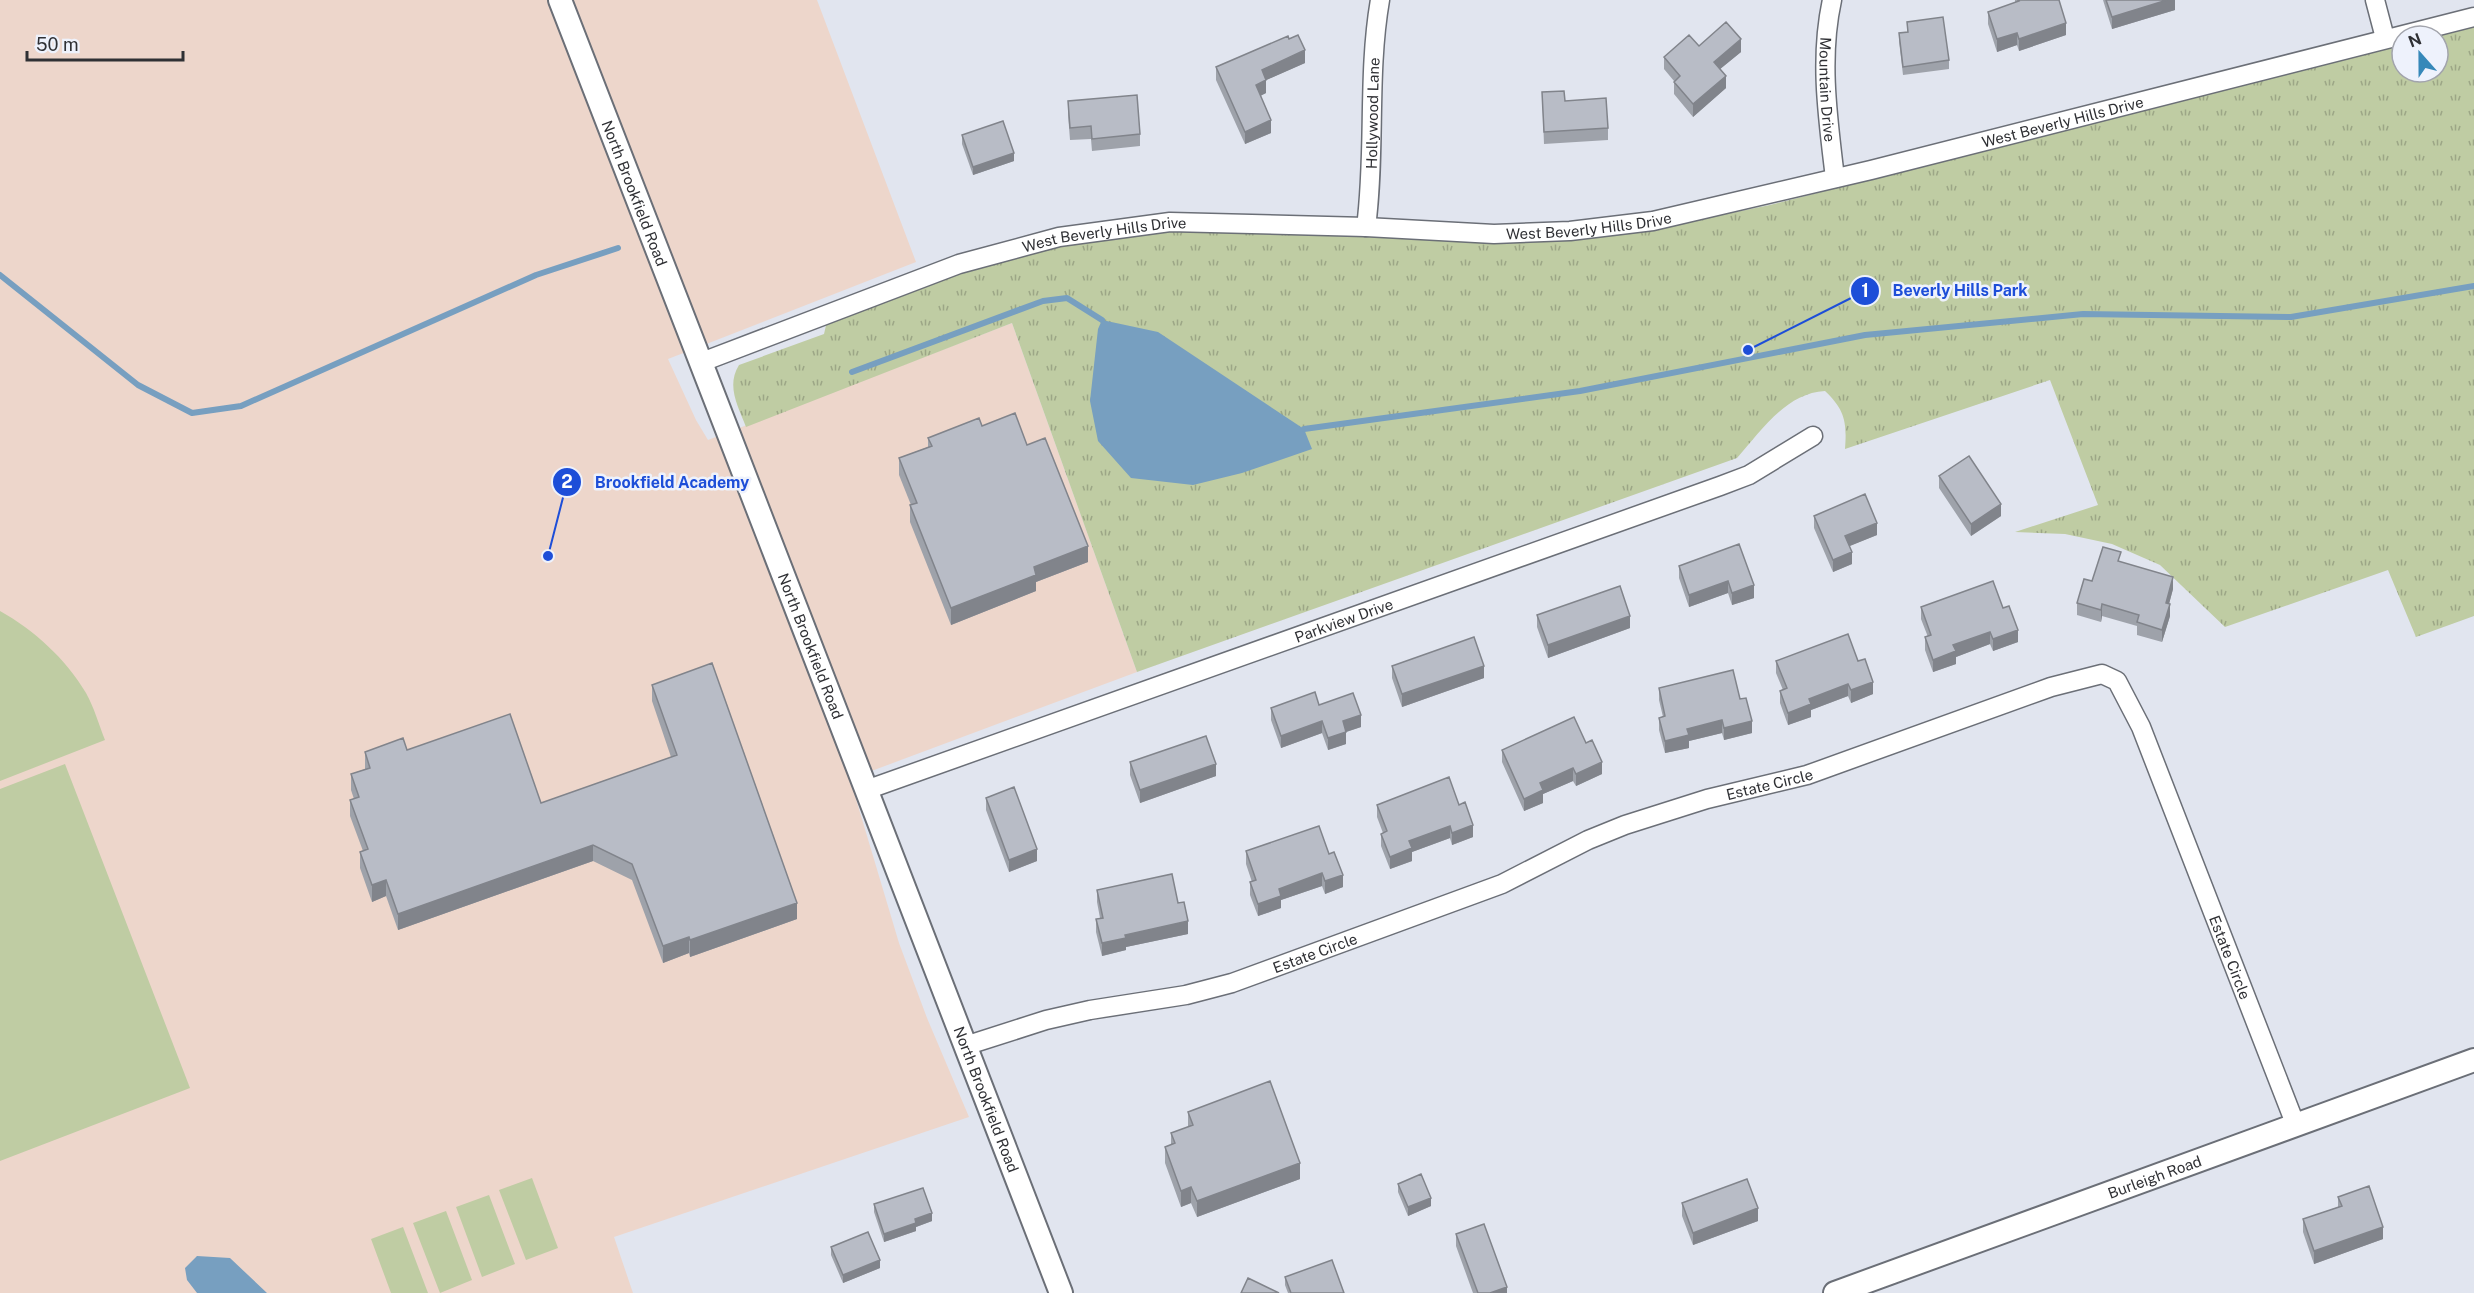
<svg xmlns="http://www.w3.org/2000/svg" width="2474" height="1293" font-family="'Public Sans',sans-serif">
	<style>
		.education { fill: #edd6cb }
		.grass { fill: #bfcca3 }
		.park { fill: url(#park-tufts) }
		.water { fill: #779fc0 }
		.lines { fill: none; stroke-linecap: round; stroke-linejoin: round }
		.stream { stroke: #779fc0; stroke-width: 6 }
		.minor-casing { stroke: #6b6f77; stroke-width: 21 }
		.tertiary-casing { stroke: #6b6f77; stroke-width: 26 }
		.minor { stroke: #fff; stroke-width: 18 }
		.tertiary { stroke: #fff; stroke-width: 22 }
		.wall { fill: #9ea2aa }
		.shaded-wall { fill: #81848b }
		.building { fill: #b8bcc6; stroke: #81848b; stroke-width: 1.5 }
		.labels { text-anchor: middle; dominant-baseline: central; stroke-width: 5; stroke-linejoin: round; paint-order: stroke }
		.street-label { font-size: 15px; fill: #2f3034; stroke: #eef2fc }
		.leader { fill: none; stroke: #1d4ed8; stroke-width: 2 }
		.callout-dot { fill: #1d4ed8; stroke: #eef2fc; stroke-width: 2 }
		.mark-label { font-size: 18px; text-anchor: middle; font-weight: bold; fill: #fff }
		.callout-label { font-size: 16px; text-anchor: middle; font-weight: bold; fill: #1d4ed8; stroke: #eef2fc; stroke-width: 5; stroke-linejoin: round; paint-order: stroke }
	</style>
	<defs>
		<pattern id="park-tufts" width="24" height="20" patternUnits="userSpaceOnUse" patternTransform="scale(1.5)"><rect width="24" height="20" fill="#bfcca3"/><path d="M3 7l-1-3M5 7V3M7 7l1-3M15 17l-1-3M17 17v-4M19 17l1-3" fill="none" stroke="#9ca686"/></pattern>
	</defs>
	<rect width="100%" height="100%" fill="#e1e5ef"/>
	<!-- education -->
	<path class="education" d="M0 0H817L916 262 668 359 696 420 708 440 1012 323 1137 672 850 779 899 943 927 1018 969 1117 614 1237 633 1293H0Z"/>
	<!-- grass -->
	<path class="grass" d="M0 611C34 630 66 659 86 693 94 707 99 725 105 740L0 781Z
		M65 764 190 1088 0 1161V789Z
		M532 1178 558 1248 526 1260 499 1190Z
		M489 1195 515 1264 482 1277 456 1207Z
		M446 1211 472 1280 440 1293 413 1223Z
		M403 1227 428 1293H391L371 1239Z"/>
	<!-- park -->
	<path class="park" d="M2474 22V616L2416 637 2388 570 2225 627 2160 565 2112 544 2065 534 2015 532 2098 505 2050 380 1845 449C1847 422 1845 410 1825 391 1786 393 1761 431 1737 458L1137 672 1012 323 746 427C738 406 726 386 739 365L824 334 827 321 835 317 971 270 1073 242 1151 231 1213 229 1492 243 1588 239 1663 227 1770 205 2095 122 2402 41V72H2438V36H2421Z"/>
	<!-- water -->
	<path class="water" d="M1102 320 1158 332 1304 429 1312 449 1242 473 1193 485 1131 478 1098 441 1090 401 1098 329Z
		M197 1256 230 1258 267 1293H197L187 1280 185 1268Z"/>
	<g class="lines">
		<!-- stream -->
		<path class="stream" d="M0 275 138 385 192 413 241 406 536 275 618 248
			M852 372 1043 301 1067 298 1102 320
			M1304 429 1580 391 1865 335 2083 314 2291 317 2474 286"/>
		<!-- minor casing -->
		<g class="minor-casing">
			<g id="minor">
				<path id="s1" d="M1832 0C1819 59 1828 119 1835 178"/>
				<path d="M2375 0 2385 38"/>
				<path id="s2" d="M1366 227C1376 152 1367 75 1380 0"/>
				<path id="s3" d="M702 362 959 264 1059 237 1170 222 1366 227 1494 234 1570 231 1653 221 1871 170 2474 17"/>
				<path id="s4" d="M866 790 1720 486 1749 475 1813 436"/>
				<path id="s5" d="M968 1045 1046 1020 1090 1010 1186 995 1232 983 1502 884 1588 840 1625 825 1707 799 1807 775 2051 687 2102 674 2117 681 2141 727 2296 1126"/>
			</g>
		</g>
		<!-- tertiary casing -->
		<g class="tertiary-casing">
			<g id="tertiary">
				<path id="s6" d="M560 0C727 431 896 861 1061 1293"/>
				<path id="s7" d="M1835 1293 2474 1060"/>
			</g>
		</g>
		<!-- minor -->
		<use href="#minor" class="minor"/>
		<!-- tertiary -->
		<use href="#tertiary" class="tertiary"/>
	</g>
	<!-- wall -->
	<path class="wall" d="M2015 0H2059L2066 35 2019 51 2017 45 1997 52 1988 24V12L2015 3Z
		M2103 0H2175V10L2112 29Z
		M1907 22 1949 60V69L1903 75 1899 41V33L1907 32Z
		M1289 39 1305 63 1266 80V93L1260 96 1271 133 1245 144 1216 80V67Z
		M1699 46 1741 52 1720 69 1726 88 1693 117 1674 94V81L1664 69V57Z
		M1542 92 1565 101 1608 128V140L1544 144Z
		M1068 101 1140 134V146L1092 151 1091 139 1070 140 1068 114Z
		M962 135 1014 161 973 175 962 144Z
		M982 426 1027 445 1088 562 1036 582V591L951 625 910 522V505H911L899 475V458L928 447V438Z
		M1939 476 2001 516 1971 536 1939 488Z
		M1814 516 1877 535 1849 546 1852 564 1833 572 1814 528Z
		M1739 544 1754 598 1732 605 1728 593 1689 607 1679 578V566Z
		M2121 562 2173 589 2169 604 2170 616 2162 642 2137 635V626L2102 616 2101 622 2077 615V603L2092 581Z
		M1921 607 2003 608 2018 642 1993 651 1990 644 1956 657V664L1933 672 1925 650V637H1928L1921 619Z
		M1537 615 1630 628 1548 658 1537 627Z
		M1776 661H1858L1873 694 1851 703 1848 696 1811 710V717L1788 725 1780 703V691L1783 690 1776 673Z
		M1392 666 1484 678 1402 707 1392 678Z
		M652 685 797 919 690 957 689 953 663 963 632 880 593 861 398 930 386 896 372 902 360 868V852L363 851 350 816V800L354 799 351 790V774L365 769V752L407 750 541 803 671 757 652 701Z
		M1659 688 1740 699 1752 733 1724 740 1722 733 1689 741V748L1665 753 1659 730V718L1663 717 1659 700Z
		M1319 705 1361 727 1346 732V744L1328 750 1322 733 1281 748 1271 720V708Z
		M1586 743 1602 774 1576 786 1573 781 1543 794V803L1524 811 1502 762V750Z
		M1130 762 1216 776 1140 803 1130 775Z
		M986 798 1037 861 1009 872 986 810Z
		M1377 805H1459L1473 837 1452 845 1450 838 1412 852V861L1390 869 1381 846V834L1383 833 1377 817Z
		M1246 851 1329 854 1343 887 1325 894 1322 886 1281 900V908L1258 916 1250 895V882H1252L1246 864Z
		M1097 890 1178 903 1188 934 1126 947V950L1102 956 1096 932V919L1100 918 1097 902Z
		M1188 1112 1300 1179 1197 1217 1191 1203 1181 1207 1165 1163V1147L1171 1145V1133L1188 1127Z
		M1398 1184 1431 1206 1408 1216 1398 1192Z
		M2338 1197 2383 1239 2314 1264 2303 1232V1219L2338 1207Z
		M1682 1203 1758 1221 1693 1245 1682 1216Z
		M874 1204 932 1221 916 1227V1231L884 1242 874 1212Z
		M1456 1234 1507 1293H1473L1456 1246Z
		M831 1247 880 1268 843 1283 831 1255Z
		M1285 1277 1344 1293H1288L1285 1285Z"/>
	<!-- shaded-wall -->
	<path class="shaded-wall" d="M2167 0H2175V10L2112 29V17Z
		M2066 23V35L2019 51V39Z
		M2017 33V45L1997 52V39Z
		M1741 39V52L1714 74V62Z
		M1305 50V63L1262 82V70Z
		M1726 76V88L1693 117V104Z
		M1266 80V93L1256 98V85Z
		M1271 120V133L1245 144V132Z
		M1014 153V161L973 175V167Z
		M2001 504V516L1971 536V524Z
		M1877 523V535L1845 548V536Z
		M1088 546V562L1036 582V591L951 625V608L1034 567Z
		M1852 552V564L1833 572V560Z
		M2173 577V589L2166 615V603Z
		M1728 581V593L1689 607V595Z
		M1754 585V598L1732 605V593Z
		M2102 604V616L2101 622V610Z
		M2170 604V616L2162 642V630Z
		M1630 616V628L1548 658V645Z
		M2018 630V642L1993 651V639Z
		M1990 632V644L1956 657V664L1933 672V660L1953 645Z
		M1484 666V678L1402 707V694Z
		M1873 682V694L1851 703V690Z
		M1848 684V696L1811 710V717L1788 725V713L1809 699Z
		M1361 715V727L1346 732V744L1328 750V738L1343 721Z
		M1722 720V733L1689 741V748L1665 753V741L1687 729Z
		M1322 721V733L1281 748V736Z
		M1752 721V733L1724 740V728Z
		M1602 762V774L1576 786V774Z
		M1216 764V776L1140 803V790Z
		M1573 768V781L1543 794V803L1524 811V799L1540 783Z
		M1473 825V837L1452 845V833Z
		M1450 826V838L1412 852V861L1390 869V857L1409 841Z
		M593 845V861L398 930V914Z
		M1037 849V861L1009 872V860Z
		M1322 873V886L1281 900V908L1258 916V904L1279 889Z
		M1343 875V887L1325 894V881Z
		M386 880V896L372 902V885Z
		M797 903V919L690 957V940Z
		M1188 921V934L1126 947V950L1102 956V943L1125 935Z
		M689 937V953L663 963V946Z
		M1300 1163V1179L1197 1217V1201Z
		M1191 1187V1203L1181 1207V1191Z
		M1431 1198V1206L1408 1216V1207Z
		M1758 1208V1221L1693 1245V1233Z
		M932 1213V1221L916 1227V1231L884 1242V1234L915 1219Z
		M2383 1227V1239L2314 1264V1251Z
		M880 1260V1268L843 1283V1275Z
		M1507 1287V1293H1490Z"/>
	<!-- building -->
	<path class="building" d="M2018 0H2059L2066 23 2019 39 2017 33 1997 39 1988 12 2019 1Z
		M2106 0H2167L2112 17Z
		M1943 17 1949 60 1903 67 1899 33 1908 32 1907 22Z
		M1726 22 1741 39 1714 62 1726 76 1693 104 1674 82 1680 76 1664 57 1689 35 1699 46Z
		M1298 35 1305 50 1262 70 1266 80 1256 85 1271 120 1245 132 1216 67 1288 36 1289 39Z
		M1564 91 1565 101 1606 98 1608 128 1544 132 1542 92Z
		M1137 95 1140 134 1092 139 1091 126 1070 128 1068 101Z
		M1003 121 1014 153 973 167 962 135Z
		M1015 413 1027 445 1045 438 1088 546 1034 567 1036 575 951 608 910 505 917 503 899 458 932 446 928 438 979 418 982 426Z
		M1969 456 2001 504 1971 524 1939 476Z
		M1865 494 1877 523 1845 536 1852 552 1833 560 1814 516Z
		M1739 544 1754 585 1732 593 1728 581 1689 595 1679 566Z
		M2103 547 2121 552 2118 561 2173 577 2166 603 2170 604 2162 630 2137 622 2139 615 2102 604 2101 610 2077 603 2084 579 2092 581Z
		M1993 581 2003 608 2009 606 2018 630 1993 639 1990 632 1953 645 1956 651 1933 660 1925 637 1931 635 1921 607Z
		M1620 586 1630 616 1548 645 1537 615Z
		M1848 634 1858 661 1865 659 1873 682 1851 690 1848 684 1809 699 1811 704 1788 713 1780 691 1787 688 1776 661Z
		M1474 637 1484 666 1402 694 1392 666Z
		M712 663 797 903 690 940 689 937 663 946 632 864 593 845 398 914 386 880 372 885 360 852 368 849 350 800 359 797 351 774 370 768 365 752 403 738 407 750 510 714 541 803 677 755 652 685Z
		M1733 670 1740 699 1746 698 1752 721 1724 728 1722 720 1687 729 1689 735 1665 741 1659 718 1665 716 1659 688Z
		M1315 692 1319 705 1353 693 1361 715 1343 721 1346 732 1328 738 1322 721 1281 736 1271 708Z
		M1574 717 1586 743 1592 740 1602 762 1576 774 1573 768 1540 783 1543 790 1524 799 1502 750Z
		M1206 736 1216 764 1140 790 1130 762Z
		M1449 777 1459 805 1465 802 1473 825 1452 833 1450 826 1409 841 1412 848 1390 857 1381 834 1387 831 1377 805Z
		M1014 787 1037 849 1009 860 986 798Z
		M1319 826 1329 854 1334 852 1343 875 1325 881 1322 873 1279 889 1281 896 1258 904 1250 882 1256 880 1246 851Z
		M1172 874 1178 903 1184 902 1188 921 1125 935 1126 938 1102 943 1096 919 1103 918 1097 890Z
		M1270 1081 1300 1163 1197 1201 1191 1187 1181 1191 1165 1147 1175 1143 1171 1133 1193 1125 1188 1112Z
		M1421 1174 1431 1198 1408 1207 1398 1184Z
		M1747 1179 1758 1208 1693 1233 1682 1203Z
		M2369 1186 2383 1227 2314 1251 2303 1219 2342 1206 2338 1197Z
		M923 1188 932 1213 915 1219 916 1223 884 1234 874 1204Z
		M1484 1224 1507 1287 1490 1293H1478L1456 1234Z
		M868 1232 880 1260 843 1275 831 1247Z
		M1332 1260 1344 1293H1291L1285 1277Z
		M1248 1278 1279 1293H1241Z"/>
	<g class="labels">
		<!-- street labels -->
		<g class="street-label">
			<text stroke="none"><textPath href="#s1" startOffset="90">Mountain Drive</textPath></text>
			<text stroke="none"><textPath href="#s2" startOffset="114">Hollywood Lane</textPath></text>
			<text stroke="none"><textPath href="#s3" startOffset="1396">West Beverly Hills Drive</textPath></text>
			<text stroke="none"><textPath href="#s6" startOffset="207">North Brookfield Road</textPath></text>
			<text stroke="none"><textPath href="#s3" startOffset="910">West Beverly Hills Drive</textPath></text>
			<text stroke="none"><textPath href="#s3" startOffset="424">West Beverly Hills Drive</textPath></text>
			<text stroke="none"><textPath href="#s4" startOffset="507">Parkview Drive</textPath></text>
			<text stroke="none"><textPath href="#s6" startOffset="693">North Brookfield Road</textPath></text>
			<text stroke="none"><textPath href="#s5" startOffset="846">Estate Circle</textPath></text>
			<text stroke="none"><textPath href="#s5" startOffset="360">Estate Circle</textPath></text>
			<text stroke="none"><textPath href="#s5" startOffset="1512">Estate Circle</textPath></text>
			<text stroke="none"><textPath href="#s6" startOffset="1179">North Brookfield Road</textPath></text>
			<text stroke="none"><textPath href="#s7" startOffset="340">Burleigh Road</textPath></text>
		</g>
	</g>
	<!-- callouts -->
	<path class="leader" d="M1748 350L1865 291M548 556L567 482"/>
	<g class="callout-dot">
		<circle cx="1748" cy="350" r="6"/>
		<circle cx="548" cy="556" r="6"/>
		<circle cx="1865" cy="291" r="15"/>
		<circle cx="567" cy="482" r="15"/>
	</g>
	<g class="mark-label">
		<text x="1865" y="297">1</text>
		<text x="567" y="488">2</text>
	</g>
	<g class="callout-label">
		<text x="1960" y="296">Beverly Hills Park</text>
		<text x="672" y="488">Brookfield Academy</text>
	</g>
	<!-- north arrow -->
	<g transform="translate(2420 54) rotate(339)"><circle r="28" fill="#eef2fc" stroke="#a2a4ac" stroke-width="1.5"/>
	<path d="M0-4.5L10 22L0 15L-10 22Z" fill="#3688b9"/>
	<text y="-9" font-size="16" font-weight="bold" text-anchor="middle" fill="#2f3034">N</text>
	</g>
	<!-- scale -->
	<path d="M27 51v9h156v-9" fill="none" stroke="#2f3034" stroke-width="3"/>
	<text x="36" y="51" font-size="18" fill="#2f3034" stroke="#eef2fc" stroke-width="4.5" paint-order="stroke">50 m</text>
</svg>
